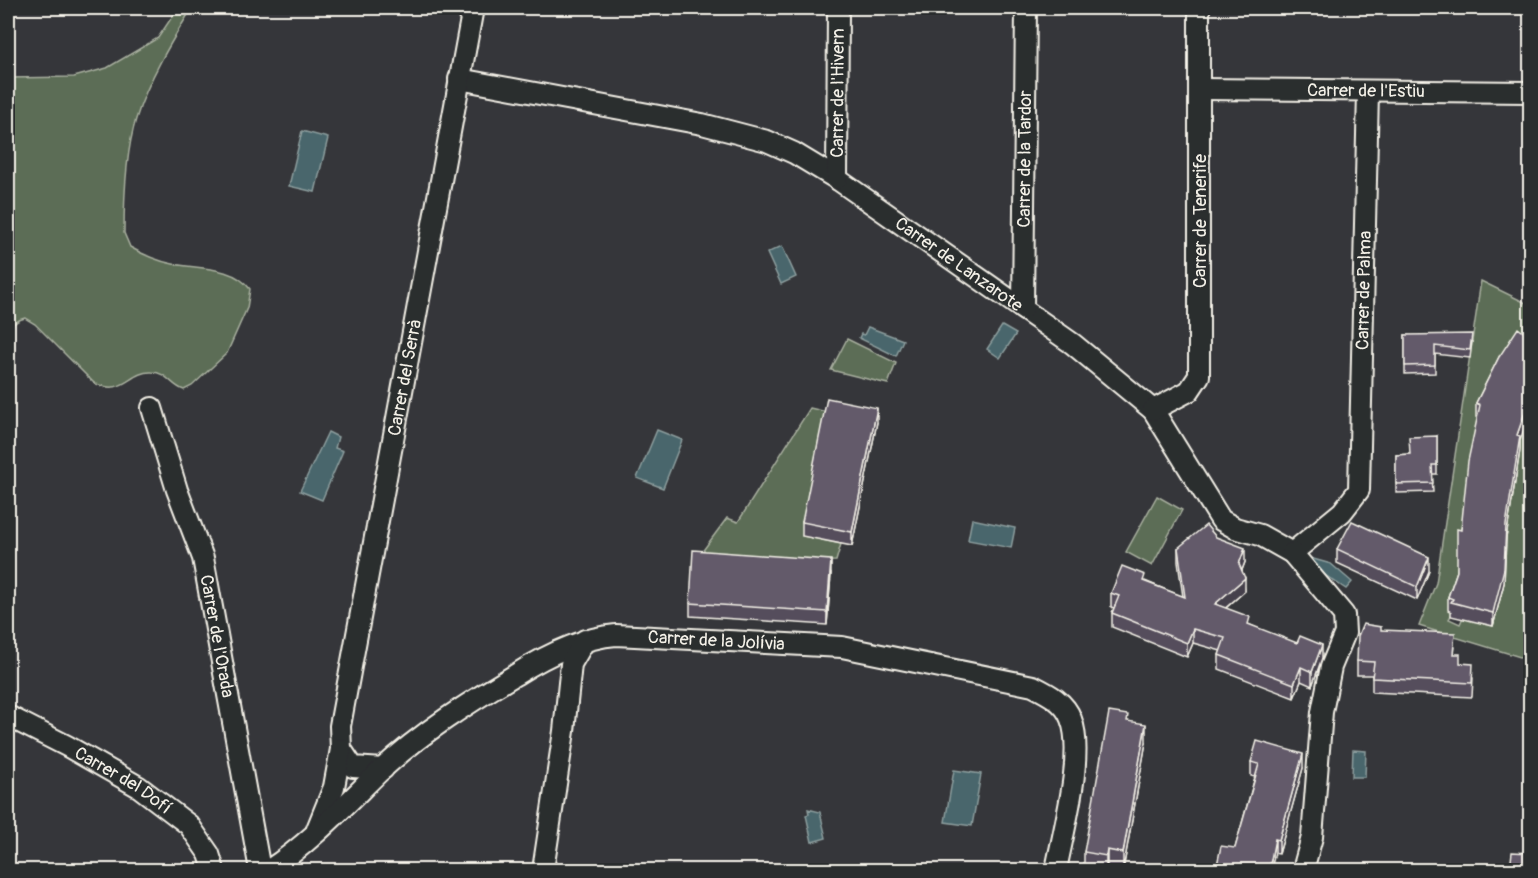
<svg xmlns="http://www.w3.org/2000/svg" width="1538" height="878" font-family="Pangolin,sans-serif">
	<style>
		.green { fill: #5c6d56; stroke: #a8af9f; stroke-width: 1.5; fill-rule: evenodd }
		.water { fill: #48666c; stroke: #8d9e9e; stroke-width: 1.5 }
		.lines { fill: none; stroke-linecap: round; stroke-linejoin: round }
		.minor-casing { stroke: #f4f1e8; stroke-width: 24 }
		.minor { stroke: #2a2d2e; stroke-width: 20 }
		.wall { fill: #554d5c; stroke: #f4f1e8; stroke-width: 1.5 }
		.shaded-wall { fill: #453f4b; stroke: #f4f1e8; stroke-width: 1.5 }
		.building { fill: #635a6b; stroke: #f4f1e8; stroke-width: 1.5 }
		.labels { text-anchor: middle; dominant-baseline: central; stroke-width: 4.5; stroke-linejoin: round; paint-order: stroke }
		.street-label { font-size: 18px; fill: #f4f1e8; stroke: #2a2d2e }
	</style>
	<rect width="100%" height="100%" fill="#35363a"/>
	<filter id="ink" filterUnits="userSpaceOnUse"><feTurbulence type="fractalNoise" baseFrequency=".0167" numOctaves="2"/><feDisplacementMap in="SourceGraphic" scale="12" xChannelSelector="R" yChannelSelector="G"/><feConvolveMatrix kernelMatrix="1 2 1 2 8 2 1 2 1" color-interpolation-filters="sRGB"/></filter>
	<g filter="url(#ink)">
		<!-- green -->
		<path class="green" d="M178 8H192C171 42 148 80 136 119 126 151 124 199 124 233L130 247C142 254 158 261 173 264 199 269 234 266 250 289L247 308 227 353 192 386 184 390C171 386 167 372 152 372 128 371 125 397 94 383L35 324 25 318C5 323 11 337 8 354V78L74 77 107 68 158 38Z
			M1481 281 1530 305V660L1419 626 1436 583ZM1505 539 1504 583 1493 626 1464 615 1460 624 1449 619 1453 612 1457 572Z
			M847 339 896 363 888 384 831 370Z
			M810 408 827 412 802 536 841 544 836 561 693 564 727 518 738 522Z
			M1157 496 1182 510 1152 566 1126 552Z"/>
		<!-- water -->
		<path class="water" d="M302 131 328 138 315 192 289 186Z
			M782 246 796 277 781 284 767 253Z
			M1002 326 1016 334 1000 358 987 349Z
			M868 327 903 340 896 356 859 338 861 334 864 335Z
			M657 430 682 440 663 488 637 478Z
			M328 432 338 437 335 448 343 451 322 500 300 491Z
			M972 519 1015 528 1011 548 968 540Z
			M1292 553 1331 564 1352 582 1346 589Z
			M1353 750 1366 751 1365 777H1352Z
			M954 770 981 774 972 826 945 822Z
			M808 809 820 812 826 838 812 842 806 815 809 814Z"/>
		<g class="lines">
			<!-- minor casing -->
			<g class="minor-casing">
				<g id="minor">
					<path id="s1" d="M459 79 702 124 767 141 794 153 837 179 1073 344 1153 410 1221 520 1235 528 1260 535 1292 553 1342 512 1359 490 1368 91"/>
					<path id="s2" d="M1201 89 1530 92"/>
					<path id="s3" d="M837 179 838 8"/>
					<path id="s4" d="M1023 309 1026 8"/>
					<path id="s5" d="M152 408 177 490 203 558 260 870"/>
					<path d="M1153 410 1189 391 1199 376V8"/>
					<path d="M1292 553 1344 615 1345 633 1331 667 1322 712 1312 837 1303 870"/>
					<path id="s6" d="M8 716 67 746 139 787 189 825 209 854 214 870"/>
					<path id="s7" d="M383 769 353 767 341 749 340 726 473 8"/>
					<path d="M317 829 334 787 341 749"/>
					<path id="s8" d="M269 870C311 842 345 805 381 770 421 733 468 703 515 675 545 656 580 638 616 635L842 647 1033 686C1049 694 1065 702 1071 719 1085 754 1063 832 1056 870"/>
					<path d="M543 870 564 731 571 664 585 640"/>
				</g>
			</g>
			<!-- minor -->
			<use href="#minor" class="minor"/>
		</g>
		<!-- wall -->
		<path class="wall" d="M1405 335 1472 342 1470 358 1435 354V373L1405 374Z
			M1499 357 1520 441V450L1506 538 1504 583 1493 626 1451 616V612L1448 610V597L1457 571 1461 530 1478 417H1476V403Z
			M877 422 852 546 802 536V522Z
			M1437 436V474H1432L1433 492 1396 493V455L1410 454Z
			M1178 548 1245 562 1242 570 1245 591 1226 608 1250 625 1322 658 1312 686 1301 681 1294 698 1219 669V655L1221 651 1193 643 1187 657 1112 627V613L1114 608 1111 607V593L1145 581 1183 597 1178 562Z
			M1337 549 1429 571 1417 600 1337 563Z
			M831 574 827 625 690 616V603Z
			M1381 630 1455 647 1454 654 1460 663 1473 678 1472 697 1372 692V675H1357V661Z
			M1128 721 1146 742 1123 870 1107 868V870H1084V852Z
			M1251 762 1303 768 1279 854 1235 848 1255 777 1251 776Z"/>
		<!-- shaded-wall -->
		<path class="shaded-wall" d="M1530 398V412L1520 441V450L1506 538 1504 583 1493 626V613L1517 435Z
			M877 408V422L852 546V532Z
			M1245 548V562L1239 578V564Z
			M1429 557V571L1417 600V587Z
			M831 560V574L827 625V612Z
			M1245 578V591L1215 617V604Z
			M1193 629V643L1187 657V643Z
			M1322 645V658L1312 686V672Z
			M1301 667V681L1294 698V684Z
			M1146 724V742L1123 870V853Z
			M1303 754V768L1279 854V840Z
			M1275 839V852L1271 870H1269Z
			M1107 850V868L1106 870V856Z"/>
		<!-- building -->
		<path class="building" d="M1518 328 1530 337V398L1517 435 1520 436 1506 525 1504 569 1493 613 1451 602 1453 599 1448 597 1457 571V529L1461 530 1468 461 1480 405 1476 403 1499 357Z
			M1472 334 1470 350 1435 346V365L1405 366V335Z
			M827 398 877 408 852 532 802 522Z
			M1437 436V465H1432L1433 483 1396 484V455L1410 454 1409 437Z
			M1352 521 1429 557 1417 587 1337 549Z
			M1206 525 1216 537 1245 548 1239 564 1245 578 1215 604 1250 617 1248 624 1297 643 1300 636 1322 645 1312 672 1301 667 1294 684 1219 655 1225 638 1193 629 1187 643 1112 613 1119 596 1111 593 1122 566 1145 575 1143 581 1185 597 1178 548Z
			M693 550 831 560 827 612 690 603Z
			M1363 624 1381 627V630L1455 633 1453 654H1460V663L1473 664 1472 683 1372 678 1374 662 1357 661 1358 636Z
			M1109 712 1128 715 1127 721 1146 724 1123 853 1107 850 1106 856 1084 852Z
			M1257 741 1303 754 1279 840 1275 839 1269 870H1216L1221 846 1235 848 1259 764 1251 762Z
			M1512 852 1530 853 1529 864H1530V870H1510Z"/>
	</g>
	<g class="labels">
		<!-- street labels -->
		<g class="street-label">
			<text stroke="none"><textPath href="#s2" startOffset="165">Carrer de l'Estiu</textPath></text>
			<text stroke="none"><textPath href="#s3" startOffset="86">Carrer de l'Hivern</textPath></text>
			<text stroke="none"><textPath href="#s4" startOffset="150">Carrer de la Tardor</textPath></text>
			<text transform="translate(1200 221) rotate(-90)">Carrer de Tenerife</text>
			<text stroke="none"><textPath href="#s1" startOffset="543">Carrer de Lanzarote</textPath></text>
			<text stroke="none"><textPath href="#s1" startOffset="1286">Carrer de Palma</textPath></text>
			<text stroke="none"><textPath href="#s7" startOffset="429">Carrer del Serrà</textPath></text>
			<text stroke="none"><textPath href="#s5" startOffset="238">Carrer de l'Orada</textPath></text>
			<text stroke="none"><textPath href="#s8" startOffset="525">Carrer de la Jolívia</textPath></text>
			<text stroke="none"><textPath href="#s6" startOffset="132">Carrer del Dofí</textPath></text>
		</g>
	</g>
	<!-- margin -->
	<rect width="1538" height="878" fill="none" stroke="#2a2d2e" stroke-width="30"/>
	<rect x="15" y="15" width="1508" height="848" fill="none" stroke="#f4f1e8" stroke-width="2" filter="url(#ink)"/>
</svg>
